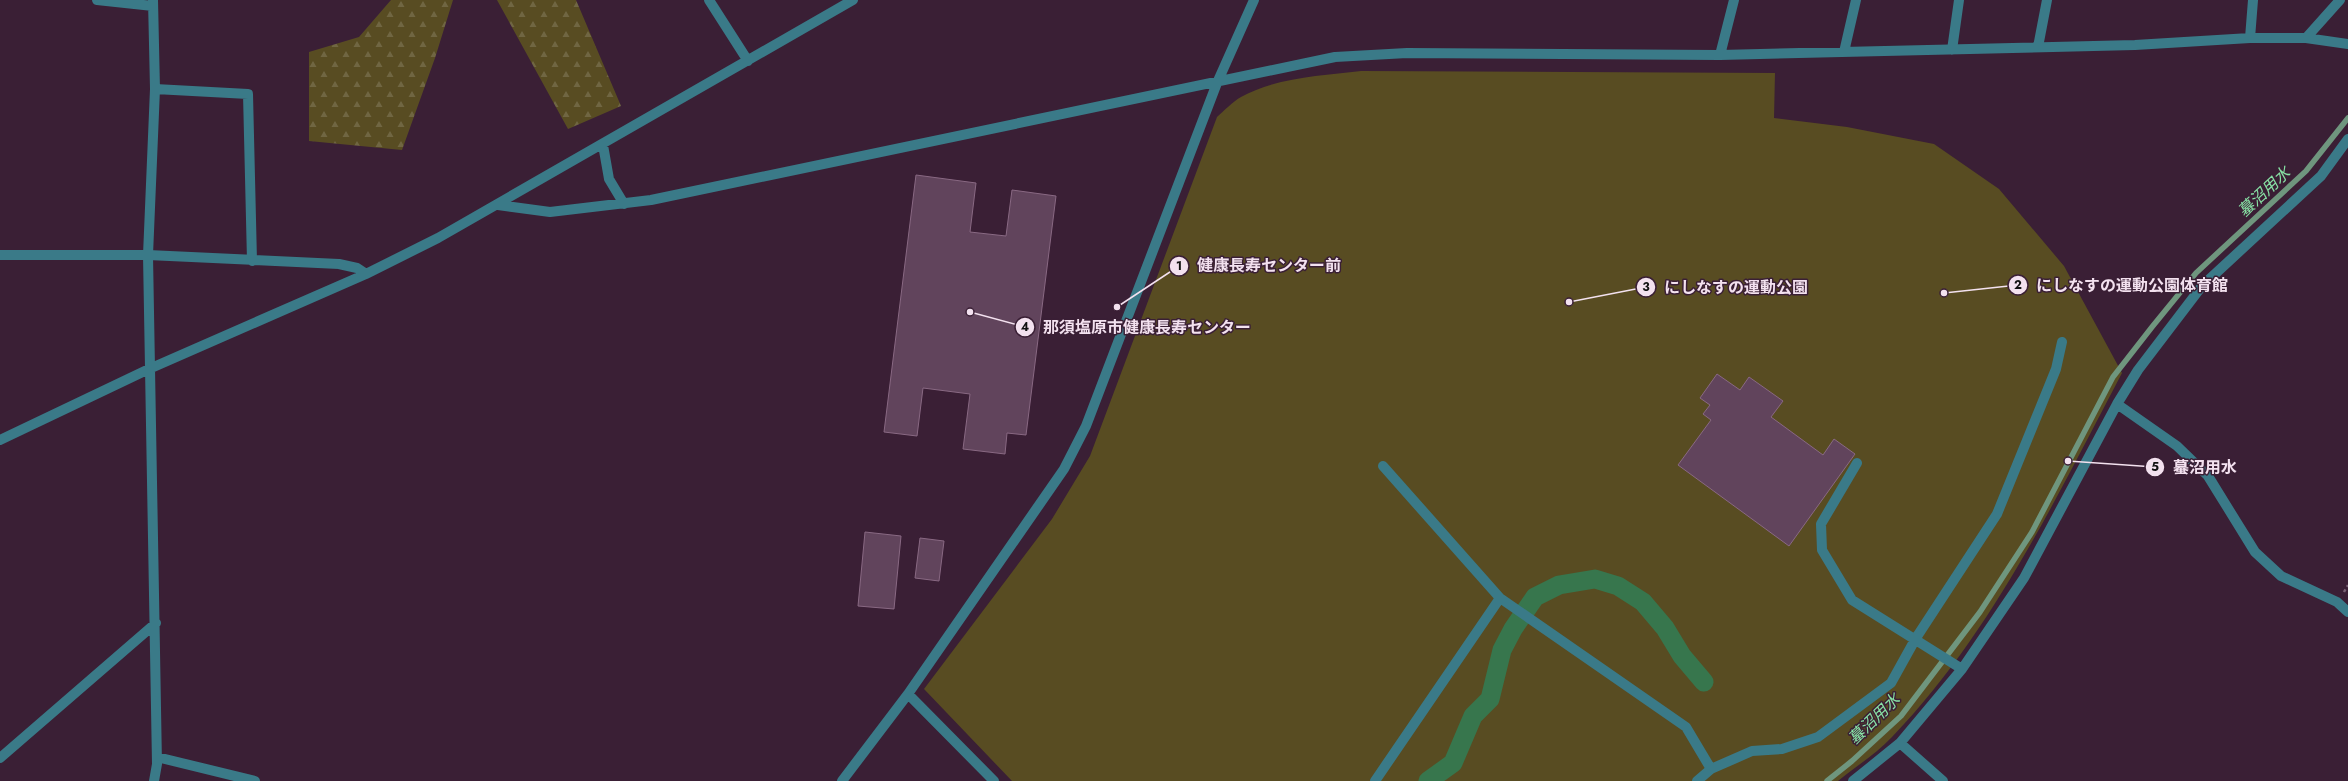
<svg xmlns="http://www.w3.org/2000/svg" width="2348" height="781" font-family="Jost,'Noto Sans JP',sans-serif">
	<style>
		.forest { fill: url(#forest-firs) }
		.park { fill: #584c22 }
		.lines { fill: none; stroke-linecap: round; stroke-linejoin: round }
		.stream { stroke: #6f967e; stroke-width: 5.5 }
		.canal { stroke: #37764d; stroke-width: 19 }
		.building { fill: #61445c; stroke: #896983 }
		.path { stroke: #786073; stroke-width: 2.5; stroke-dasharray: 3 3; stroke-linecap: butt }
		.minor { stroke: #3a7a88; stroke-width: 10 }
		.labels { text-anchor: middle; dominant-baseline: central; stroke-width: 3; stroke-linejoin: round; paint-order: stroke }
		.water-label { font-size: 16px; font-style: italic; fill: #88e2a5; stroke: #3a1f35 }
		.leader { fill: none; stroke: #f3e1ef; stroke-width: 1.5 }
		.callout-dot { fill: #f3e1ef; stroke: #3a1f35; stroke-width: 1.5 }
		.mark-label { font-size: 12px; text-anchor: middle; font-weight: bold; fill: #111 }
		.callout-label { font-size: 16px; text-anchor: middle; font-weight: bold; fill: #f3e1ef; stroke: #3a1f35; stroke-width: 3; stroke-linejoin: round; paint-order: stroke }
	</style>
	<defs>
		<pattern id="forest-firs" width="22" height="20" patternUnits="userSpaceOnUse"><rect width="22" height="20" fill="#584c22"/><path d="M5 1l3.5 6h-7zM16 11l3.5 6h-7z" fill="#706642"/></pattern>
	</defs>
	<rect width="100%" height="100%" fill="#3a1f35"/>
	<!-- forest -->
	<path class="forest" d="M391 0H453L435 58 402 150 309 141V52L359 37Z
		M497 0H576L621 106 568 129Z"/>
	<!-- park -->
	<path class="park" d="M1361 71 1775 73 1774 118 1847 127 1934 144 1999 189 2064 266 2122 373C2055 500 1992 633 1892 737 1876 754 1855 767 1838 781H1012L924 689 1052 519 1090 456 1217 117C1224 111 1232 102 1241 97 1277 77 1321 76 1361 71Z"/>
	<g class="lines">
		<!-- stream -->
		<path class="stream" d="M1827 781 1852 761 1901 716 1980 612 2032 532 2113 377 2152 327 2196 273 2306 171 2348 118"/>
		<!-- canal -->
		<path class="canal" d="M1428 781 1453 763 1473 716 1490 699 1502 650 1513 629 1535 597 1559 585 1595 579 1618 586 1643 602 1665 628 1682 656 1704 682"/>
	</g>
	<!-- building -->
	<path class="building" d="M916 175 976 183 970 232 1006 236 1012 190 1056 196 1026 435 1007 433 1005 454 963 449 970 394 923 388 917 436 884 432Z
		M1717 374 1740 390 1749 377 1783 401 1771 417 1823 455 1834 439 1855 454 1789 546 1678 465 1711 420 1703 414 1710 405 1700 398Z
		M865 532 901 536 894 609 858 606Z
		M920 538 944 541 939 581 915 578Z"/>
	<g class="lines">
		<!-- path -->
		<path class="path" d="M2344 592 2348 585"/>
		<!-- minor -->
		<path class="minor" d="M97 0 153 6
			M153 0 155 89 148 255 157 764 154 781
			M709 0 748 61
			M2250 38 2253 0
			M2306 38 2340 0
			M2038 47 2047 0
			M1952 50 1959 0
			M1844 52 1856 0
			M1720 55 1734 0
			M155 89 248 94 252 261
			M603 145 609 179 624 204
			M498 205 550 212 651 200 1335 57 1407 53 1720 55 2135 45 2250 38H2306L2348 44
			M0 255H148L339 264 357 268 366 274
			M2117 404 2177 446 2208 476 2255 552 2281 576 2337 602 2348 612
			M0 440 149 369 366 274 438 238 853 0
			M1857 463 1821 524 1822 550 1852 600 1962 669
			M1500 598 1686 727 1711 769
			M908 694 994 781
			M1900 743 1943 781
			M157 757 255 781
			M0 758 156 623
			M842 781 908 694 1064 469 1086 426 1217 83 1254 0
			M1375 781 1500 598 1383 466
			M1697 781 1711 769 1752 751 1782 749 1818 737 1891 683 1916 638 1997 514 2056 369 2062 342
			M1853 781 1900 743 1962 669 2024 578 2117 404 2138 370 2202 286 2321 176 2348 139"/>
	</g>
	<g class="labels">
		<!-- water labels -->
		<g class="water-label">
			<text transform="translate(2264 192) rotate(-43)">蟇沼用水</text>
			<text transform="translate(1874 719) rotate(-44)">蟇沼用水</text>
		</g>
	</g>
	<!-- callouts -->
	<path class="leader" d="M1117 307L1179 266M1944 293L2018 285M1569 302L1646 287M970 312L1025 327M2068 461L2155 467"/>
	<g class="callout-dot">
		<circle cx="1117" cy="307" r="4"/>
		<circle cx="1944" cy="293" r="4"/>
		<circle cx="1569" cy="302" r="4"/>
		<circle cx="970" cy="312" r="4"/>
		<circle cx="2068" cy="461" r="4"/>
		<circle cx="1179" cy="266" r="10"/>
		<circle cx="2018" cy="285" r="10"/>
		<circle cx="1646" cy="287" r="10"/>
		<circle cx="1025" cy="327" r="10"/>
		<circle cx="2155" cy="467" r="10"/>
	</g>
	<g class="mark-label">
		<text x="1179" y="270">1</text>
		<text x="2018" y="289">2</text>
		<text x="1646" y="291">3</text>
		<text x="1025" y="331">4</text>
		<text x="2155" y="471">5</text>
	</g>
	<g class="callout-label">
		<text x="1269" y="271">健康長寿センター前</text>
		<text x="2132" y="291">にしなすの運動公園体育館</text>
		<text x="1736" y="293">にしなすの運動公園</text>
		<text x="1147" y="333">那須塩原市健康長寿センター</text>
		<text x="2205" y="473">蟇沼用水</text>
	</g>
</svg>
